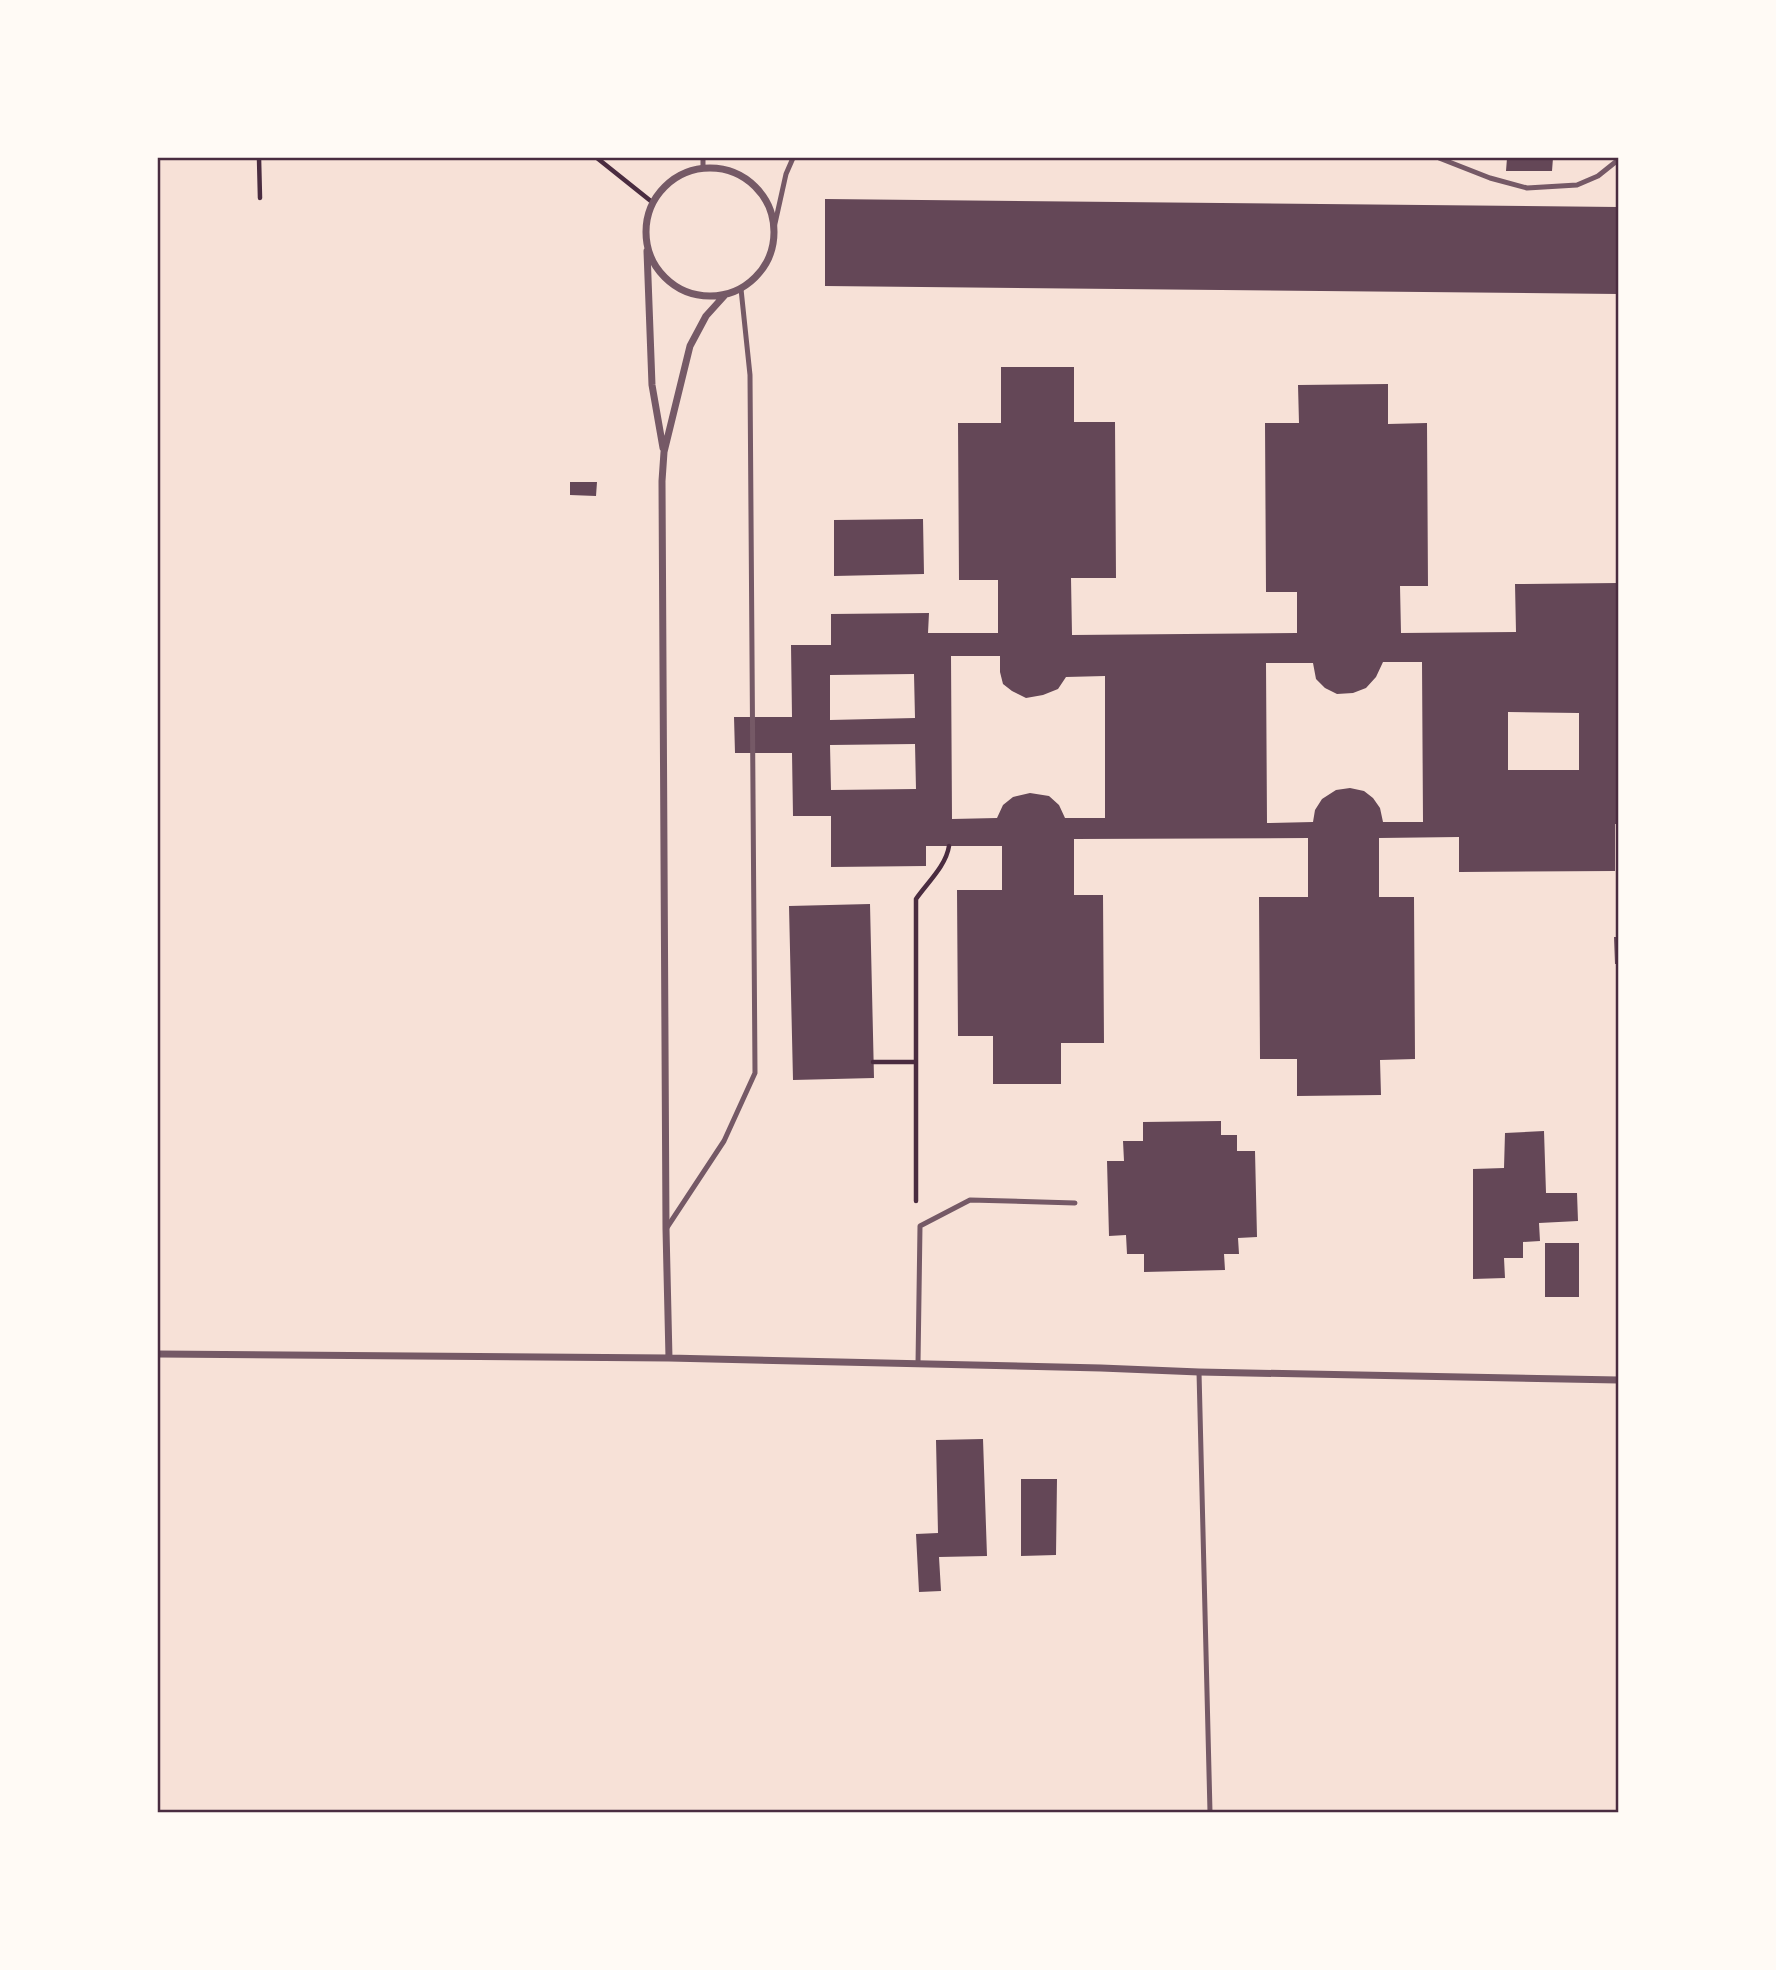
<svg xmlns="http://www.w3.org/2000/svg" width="1776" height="1970" font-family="Lato,sans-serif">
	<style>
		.building { fill: #644757; fill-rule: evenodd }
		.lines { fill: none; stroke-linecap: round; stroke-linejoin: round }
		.path { stroke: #4a2c40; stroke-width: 4.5 }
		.service { stroke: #755966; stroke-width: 5 }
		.minor { stroke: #755966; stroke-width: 7 }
		.neatline { fill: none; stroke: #4a2c40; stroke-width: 2.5 }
	</style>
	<rect width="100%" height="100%" fill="#f7e1d7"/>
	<!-- building -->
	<path class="building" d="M1507 158H1553L1552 171H1506Z
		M825 199 1618 207V294L825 286Z
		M1001 367H1074V422H1115L1116 578H1071L1072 635 1297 633V592H1266L1265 423H1299L1298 385 1388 384V424L1427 423 1428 586H1400L1401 633 1516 632 1515 584 1618 583V824H1615V871L1459 872V837L1379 838V897H1414L1415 1059 1380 1060 1381 1095 1297 1096V1059H1260L1259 897H1308V838L1074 839V895H1103L1104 1043H1061V1084H993V1036H958L957 890H1002V846H926V866L831 867V816H793L792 753H735L734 717H792L791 645H831V614L929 613 928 633H998V580H959L958 423H1001ZM951 656H1000V672L1003 684 1012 691 1026 698 1043 695 1058 689 1066 677 1105 676V818H1065L1059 805 1049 796 1030 793 1013 797 1003 805 997 818 952 819ZM1383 662H1422L1423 822H1383L1380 808 1373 798 1364 791 1350 788 1336 790 1322 799 1315 810 1313 822 1267 823 1266 663H1313L1316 679 1325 688 1337 694 1353 693 1366 688 1376 677ZM914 674 915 718 830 720V675ZM1508 712 1579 713V770H1508ZM915 744 916 789 831 790 830 745Z
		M570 482H597L596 496 570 495Z
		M923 519 924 574 834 576V520Z
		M870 904 874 1078 793 1080 789 906Z
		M1614 937H1618V964H1615Z
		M1221 1121V1135H1237V1151H1255L1257 1237 1238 1238 1239 1254H1224L1225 1270 1144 1272V1254H1127L1126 1235 1109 1236 1107 1161H1124L1123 1141H1143V1122Z
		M1544 1131 1546 1193H1577L1578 1221 1539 1223 1540 1241 1523 1242V1258H1504L1505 1278 1473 1279V1169L1504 1168 1505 1133Z
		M1545 1243H1579V1297H1545Z
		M983 1439 987 1556 939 1557 941 1591 919 1592 916 1534 938 1533 936 1440Z
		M1021 1479H1057L1056 1555 1021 1556Z"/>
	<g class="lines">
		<!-- path -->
		<path class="path" d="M259 158 260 198
			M597 158 652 202
			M873 1062H916
			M916 1201V899C927 883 946 866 949 846"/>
		<!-- service -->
		<path class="service" d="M1439 158 1490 178 1527 188 1577 185 1598 176 1618 160
			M703 168V158
			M774 228 786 174 793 158
			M666 1229 724 1141 755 1073 750 375 741 289
			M918 1364 920 1226 970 1200 1075 1203
			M1199 1372 1210 1812"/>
		<!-- minor -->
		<path class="minor" d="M646 232a64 64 0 1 1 128 0a64 64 0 1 1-128 0Z
			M647 251 652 385 663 448
			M158 1354 669 1358 1101 1368 1199 1372 1618 1380
			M669 1358 666 1229 662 481 664 452 690 346 706 316 725 295"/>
	</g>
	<!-- border -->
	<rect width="1776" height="1970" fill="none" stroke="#fffaf5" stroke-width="318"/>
	<rect x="159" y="159" width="1458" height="1652" class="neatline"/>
</svg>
